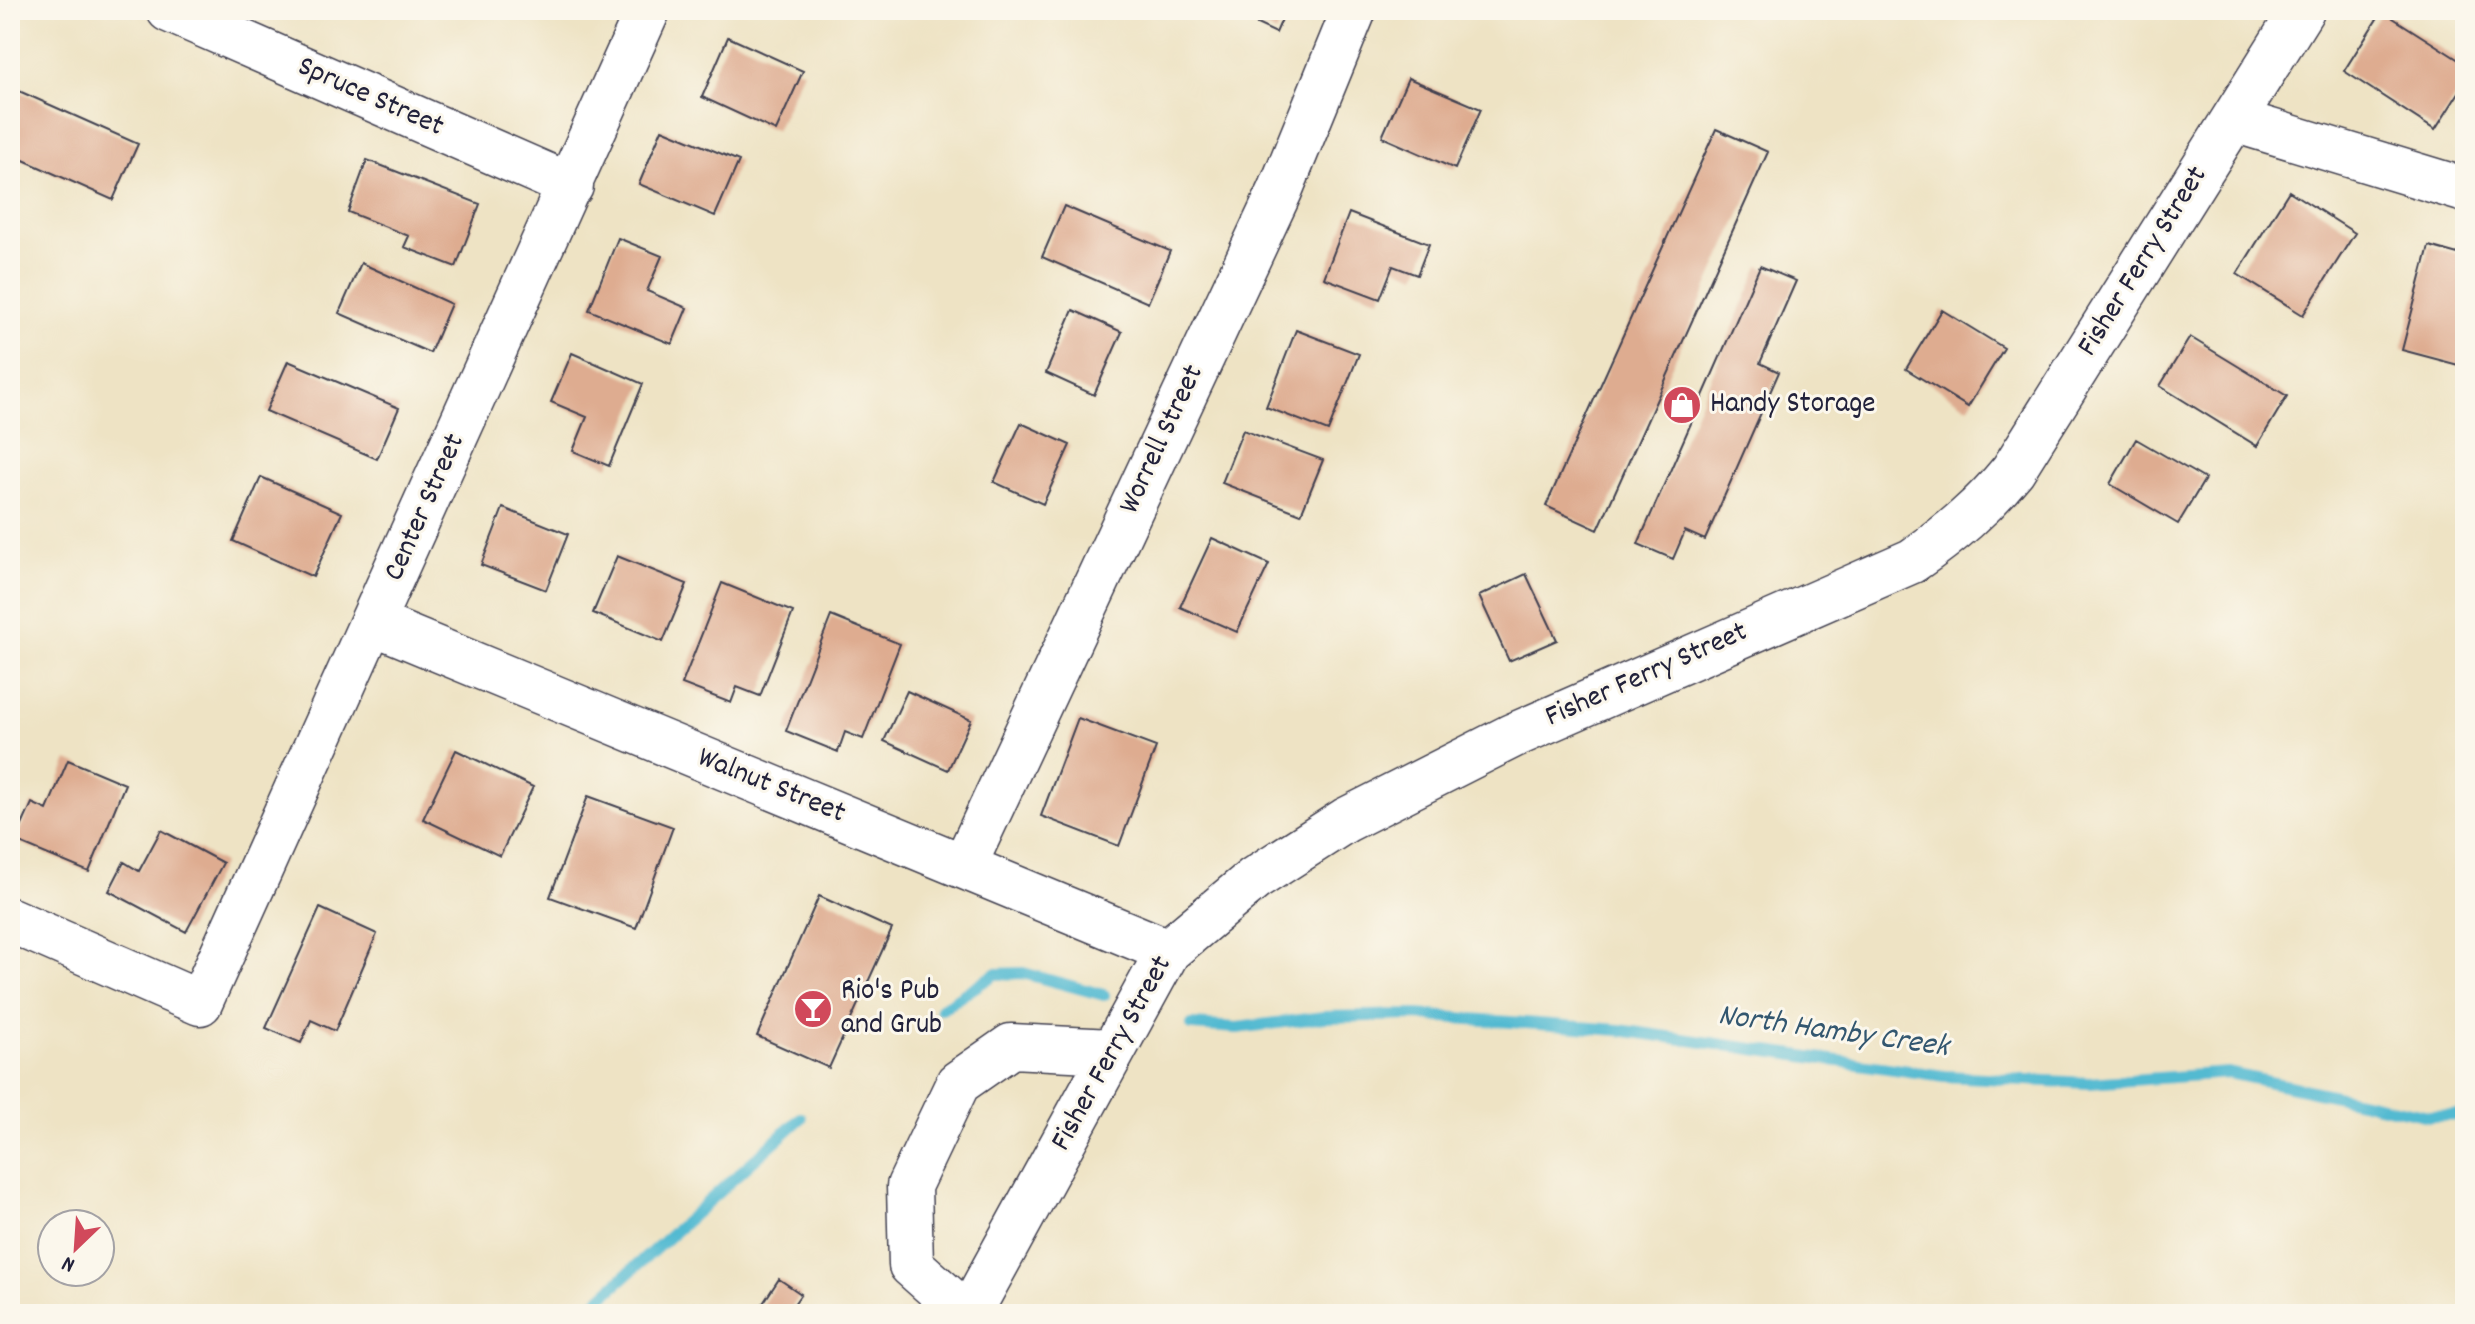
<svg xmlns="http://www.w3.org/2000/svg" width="2475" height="1324" font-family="Dekko,sans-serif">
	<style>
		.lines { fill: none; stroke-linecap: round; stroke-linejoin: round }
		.stream { stroke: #53bad1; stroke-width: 12 }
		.building { fill: #deac90 }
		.minor-casing { stroke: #413f50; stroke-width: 47 }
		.minor { stroke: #fff; stroke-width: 44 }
		.labels { text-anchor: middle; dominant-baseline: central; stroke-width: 6; stroke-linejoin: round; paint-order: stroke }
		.street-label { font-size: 30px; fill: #22223b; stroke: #fbf7ec }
		.poi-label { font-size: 30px; fill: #22223b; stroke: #fbf7ec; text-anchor: start }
		.water-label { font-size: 32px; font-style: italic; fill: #335770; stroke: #fbf7ec }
	</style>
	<rect width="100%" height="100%" fill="#fbf7ec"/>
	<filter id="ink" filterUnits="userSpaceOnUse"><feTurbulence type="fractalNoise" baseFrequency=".0125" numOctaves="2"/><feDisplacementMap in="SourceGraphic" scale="16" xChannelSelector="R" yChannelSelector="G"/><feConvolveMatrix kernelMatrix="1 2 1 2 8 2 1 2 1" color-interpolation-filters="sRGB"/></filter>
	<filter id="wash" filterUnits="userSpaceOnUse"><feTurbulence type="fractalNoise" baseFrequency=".006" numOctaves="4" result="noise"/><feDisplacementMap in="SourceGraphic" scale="32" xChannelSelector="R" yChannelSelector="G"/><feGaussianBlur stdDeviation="1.8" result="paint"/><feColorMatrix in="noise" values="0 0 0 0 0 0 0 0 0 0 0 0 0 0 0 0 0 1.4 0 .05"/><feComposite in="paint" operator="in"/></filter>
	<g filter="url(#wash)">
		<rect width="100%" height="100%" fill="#eee3c4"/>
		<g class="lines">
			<!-- stream -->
			<path class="stream" d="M941 1009 995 974 1023 973 1104 995
				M1192 1025 1237 1028 1324 1017 1416 1015 1619 1030 1944 1076 2089 1083 2228 1073 2429 1116 2465 1115
				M583 1314 801 1118"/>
		</g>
		<g id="blocks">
			<!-- building -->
			<path class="building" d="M1227 10H1286L1276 33Z
				M2382 11 2465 64V83L2435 130 2344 71Z
				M728 37 803 71 776 131 702 97Z
				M1408 78 1481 109 1455 169 1382 137Z
				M10 87 138 144 113 200 10 154Z
				M662 129 739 161 715 216 639 184Z
				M1716 129 1768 152 1598 530 1546 506Z
				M367 160 480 204 456 267 404 247 409 236 348 212Z
				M2289 191 2355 233 2303 315 2237 274Z
				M1064 206 1170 251 1148 303 1042 257Z
				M1349 213 1429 244 1417 275 1393 266 1380 299 1324 278Z
				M618 238 662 256 647 291 687 308 672 344 589 310Z
				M2429 246 2465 256 2462 366 2402 350Z
				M361 263 451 304 430 353 339 313Z
				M1760 266 1796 281 1760 363 1779 372 1705 540 1685 531 1673 559 1638 544Z
				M1073 310 1122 332 1094 395 1046 373Z
				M1942 310 2004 348 1968 407 1906 369Z
				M1296 330 1359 354 1328 431 1266 407Z
				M2190 337 2287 396 2257 446 2160 386Z
				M572 353 643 384 609 466 573 451 587 417 551 402Z
				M288 361 399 408 377 459 266 411Z
				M1021 423 1070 445 1043 504 994 482Z
				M1243 430 1323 460 1301 514 1222 483Z
				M2136 439 2205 479 2178 524 2110 484Z
				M261 477 342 513 313 577 233 541Z
				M503 508 568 534 546 590 481 565Z
				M1212 538 1269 564 1237 632 1180 607Z
				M617 556 687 584 663 642 593 613Z
				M1526 574 1557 640 1509 661 1479 596Z
				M722 583 793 612 760 696 737 687 731 703 682 684Z
				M831 616 900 644 863 739 845 732 838 752 786 731Z
				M907 691 971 720 948 770 884 741Z
				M1078 718 1156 747 1119 846 1041 816Z
				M456 750 533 787 500 856 423 819Z
				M68 760 125 784 89 872 15 841 32 803 47 810Z
				M588 796 673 827 636 928 550 897Z
				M161 830 223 863 186 932 109 891 124 862 139 871Z
				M819 896 892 929 829 1068 757 1036Z
				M320 908 377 934 335 1031 311 1020 301 1043 266 1028Z
				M779 1279 801 1294 787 1314H756Z"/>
		</g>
	</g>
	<g filter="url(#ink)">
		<use href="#blocks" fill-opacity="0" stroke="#413f50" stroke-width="2"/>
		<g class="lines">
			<!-- minor casing -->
			<g class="minor-casing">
				<path id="minor" d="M169 10 571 186
					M2234 120 2465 190
					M374 623 1168 951
					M964 866 1280 191 1354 10
					M10 920 200 1003 648 10
					M966 1314 911 1265 909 1186 958 1083 1011 1046 1112 1051
					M969 1314 1168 951 1254 879 1346 820 1512 736 1912 561C1951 534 1983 507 2013 470L2302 10"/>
			</g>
			<!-- minor -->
			<use href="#minor" class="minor"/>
		</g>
	</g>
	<!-- icons -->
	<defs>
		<g id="shop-disc" transform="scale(2)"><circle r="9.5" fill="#d1495b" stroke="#fbf7ec"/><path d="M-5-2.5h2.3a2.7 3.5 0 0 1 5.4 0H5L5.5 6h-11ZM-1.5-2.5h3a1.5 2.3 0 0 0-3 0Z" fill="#fff"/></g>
		<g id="bar-disc" transform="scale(2)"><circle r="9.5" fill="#d1495b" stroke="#fbf7ec"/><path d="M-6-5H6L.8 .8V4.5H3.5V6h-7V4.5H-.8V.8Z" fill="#fff"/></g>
	</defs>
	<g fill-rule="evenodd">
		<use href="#shop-disc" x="1682" y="405"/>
		<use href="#bar-disc" x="813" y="1009"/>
	</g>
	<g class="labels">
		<!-- street labels -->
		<g class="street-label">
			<text transform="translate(370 98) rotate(24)">Spruce Street</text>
			<text transform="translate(2144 262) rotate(-58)">Fisher Ferry Street</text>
			<text transform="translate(1163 440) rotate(-65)">Worrell Street</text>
			<text transform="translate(426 508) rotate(-66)">Center Street</text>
			<text transform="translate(1647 676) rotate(-24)">Fisher Ferry Street</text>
			<text transform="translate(771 787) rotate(22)">Walnut Street</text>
			<text transform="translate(1113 1054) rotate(-61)">Fisher Ferry Street</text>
		</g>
		<!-- poi labels -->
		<g class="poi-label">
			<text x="1710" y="405">Handy Storage</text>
			<text x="841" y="992">Rio's Pub<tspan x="841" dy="34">and Grub</tspan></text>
		</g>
		<!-- water labels -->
		<g class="water-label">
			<text transform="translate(1833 1033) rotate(8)">North Hamby Creek</text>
		</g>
	</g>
	<!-- margin -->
	<rect width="2475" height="1324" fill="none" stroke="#fbf7ec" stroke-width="40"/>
	<!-- north arrow -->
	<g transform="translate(76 1248) rotate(205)"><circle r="38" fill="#fbf7ec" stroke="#a4a2a5" stroke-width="2"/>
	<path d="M0-6L14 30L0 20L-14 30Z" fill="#d1495b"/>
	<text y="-12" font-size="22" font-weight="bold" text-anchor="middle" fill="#22223b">N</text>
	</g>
</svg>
